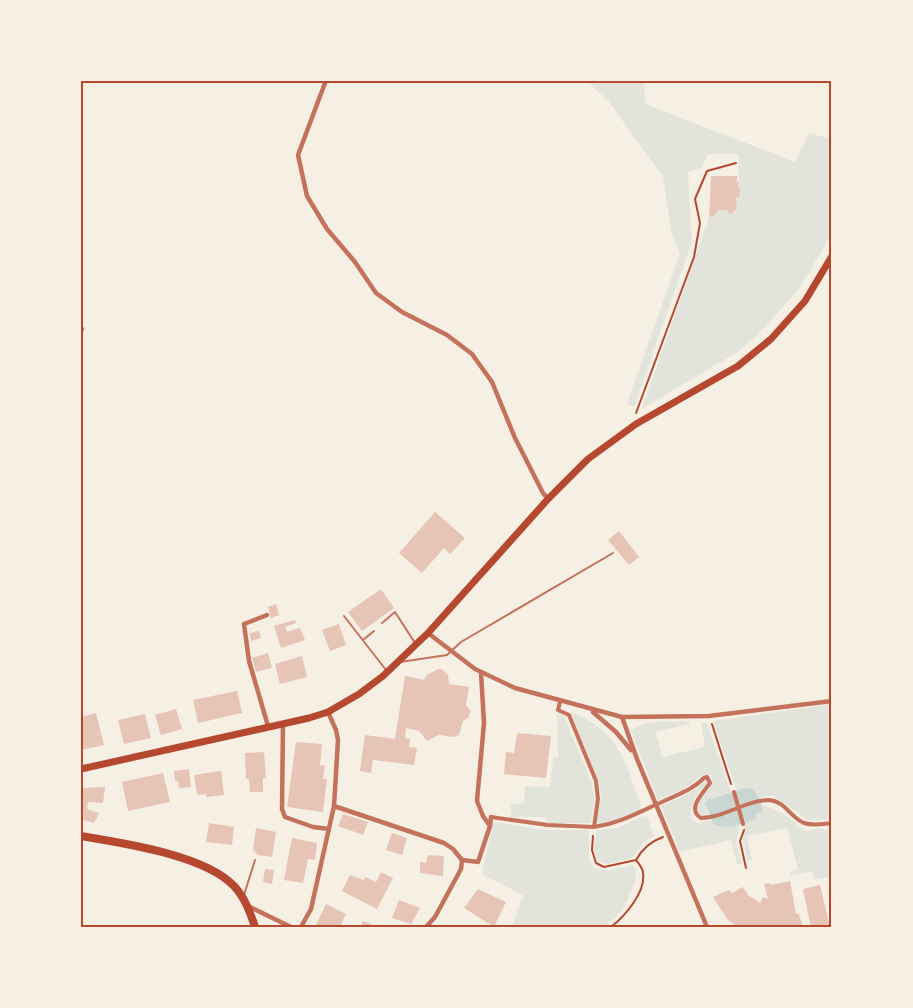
<svg xmlns="http://www.w3.org/2000/svg" width="913" height="1008" font-family="'Fira Sans Condensed',sans-serif">
	<style>
		.green { fill: #e2e4dc }
		.water { fill: #c9d6d2 }
		.building { fill: #e6c5b7 }
		.lines { fill: none; stroke-linecap: round; stroke-linejoin: round }
		.path { stroke: #b5482f; stroke-width: 2 }
		.service { stroke: #c5725c; stroke-width: 2 }
		.pedestrian { stroke: #c5725c; stroke-width: 4 }
		.minor { stroke: #c5725c; stroke-width: 4.5 }
		.secondary { stroke: #b5482f; stroke-width: 7 }
		.primary { stroke: #b5482f; stroke-width: 8 }
		.neatline { fill: none; stroke: #b5482f; stroke-width: 2 }
	</style>
	<rect width="100%" height="100%" fill="#f6efe4"/>
	<!-- green -->
	<path class="green" d="M587 81H644L645 104 795 162 809 133 832 139V230L826 244 798 290 764 328 739 351 642 409 709 217 714 216 718 210H727L728 213H733L737 211 736 197 739 198 738 154H708L701 168 688 172 692 242 634 407 627 404 680 253 672 236 663 177 609 102Z
		M832 704V819L808 820 774 796 759 797 751 788 737 791 713 721Z
		M571 712C620 731 626 764 642 809L615 822 596 824 601 800 599 783Z
		M557 713 564 717 591 780 595 800 591 823H548L545 817H511V804L524 803 525 786 550 787 553 758 558 757Z
		M689 721 690 724 656 732 662 757 705 747 701 723H707L731 793 715 797 705 803 708 814 701 816 696 810 700 799 713 783 711 775H703L683 790 658 800 631 731C640 719 674 722 689 721Z
		M705 780 708 782C697 794 688 803 692 820L698 823 710 820C717 830 730 827 740 825L736 843 742 864 737 865 731 840 680 852 661 806C677 799 693 794 705 780Z
		M761 804 784 814 806 831 819 828 832 831V877L814 879 813 871 791 875 790 872 798 869 787 828 747 836 752 860 748 862 742 837 745 823 756 819V814L763 811Z
		M647 816 654 836 643 843 632 858 608 864 598 861 594 850 597 830 618 828 640 817Z
		M493 822 546 830H589V858L593 867C606 874 618 868 632 865L636 869 635 882 625 906 616 917 604 927H512L523 895 482 874Z"/>
	<!-- water -->
	<path class="water" d="M751 788 759 797 763 811 756 814V819C742 824 727 831 713 824L705 803 708 800 742 789Z"/>
	<!-- building -->
	<path class="building" d="M711 176H737V182H739L738 187H740L739 198 736 197 737 208 733 213H728L727 210H718L714 216 709 217Z
		M435 512 465 538 450 554 444 548 422 573 399 553Z
		M619 531 639 557 629 565 608 540Z
		M381 589 394 608 362 631 348 612Z
		M276 604 279 615 271 618 268 607Z
		M295 620 296 623 285 627 287 632 300 628 305 640 281 648 274 626Z
		M339 624 346 645 330 651 322 630Z
		M259 631 261 638 251 641 250 633Z
		M268 653 272 668 256 672 252 658Z
		M302 656 307 677 280 684 275 664Z
		M438 669H442L448 675 449 684 469 687 466 705 471 711 468 718 463 721 459 735 454 737 439 735 427 741 419 731 406 728 405 738 410 739 409 747 417 748 414 765 373 760 371 773 360 771 365 735 395 739 405 676 424 680 427 675Z
		M237 691 242 713 198 723 193 700Z
		M176 709 182 729 161 735 155 715Z
		M96 713 104 745 81 750V717Z
		M145 714 151 738 124 744 118 720Z
		M517 733 551 736 546 778 504 774 506 752 514 753Z
		M296 742 322 744 320 765 325 766 323 779H327L323 812 287 807Z
		M264 752 266 778H263V792H250L249 779H246L245 753Z
		M189 769 191 787 179 788 178 781H175L174 771Z
		M221 771 224 795 206 797V794L197 795 194 775Z
		M163 773 170 802 128 811 122 782Z
		M105 787 103 803 88 802 87 809 99 813 94 823 81 819V792L83 788Z
		M343 814 368 822 363 835 338 826Z
		M209 823 234 827 232 845 206 842Z
		M256 828 276 832 272 857 258 855 253 850Z
		M392 833 407 838 402 855 386 850Z
		M292 838 317 843 315 860 308 859 303 883 284 880Z
		M428 855 444 856 443 876 420 873V862L426 863Z
		M265 869 274 870 272 884 263 882Z
		M381 872 393 878 377 909 342 891 350 875 364 880 365 877 376 882Z
		M790 881 796 914H799L803 927H738L728 920 713 897 729 890 732 893 743 887 748 895 760 903 763 897 768 899 764 884 770 883V885Z
		M820 885 830 927H811L803 889Z
		M478 889 506 902 494 927 464 908Z
		M399 900 420 908 411 924 392 918Z
		M326 904 346 914 340 927H315Z
		M363 921 378 927H360Z"/>
	<g class="lines">
		<!-- path -->
		<path class="path" d="M636 413 694 257 700 223 695 199 707 171 736 163
			M712 724 731 784
			M744 830 740 841 746 868
			M593 836 592 850 596 863 604 867 636 860C639 864 643 868 643 873 646 892 625 916 611 927
			M636 860C642 849 652 841 663 837"/>
		<!-- service -->
		<path class="service" d="M344 616 386 670
			M382 623 395 612 415 643
			M363 640 374 631
			M400 662 447 655 461 642 613 553
			M244 895 255 860"/>
		<!-- pedestrian -->
		<path class="pedestrian" d="M734 792 743 824
			M491 817 548 825 594 827 598 799 596 781 569 715 558 710 560 702
			M594 827C621 823 639 812 664 801 679 794 692 790 704 778L707 777 710 783C703 793 686 809 701 818 724 818 746 800 769 800 785 801 791 818 804 823 813 826 823 824 832 823"/>
		<!-- minor -->
		<path class="minor" d="M323 81 325 83 298 155 307 196 327 229 355 262 376 293 402 312 447 335 472 354 492 382 515 438 543 493 548 499
			M81 329H82
			M267 615 244 624 249 661 268 726
			M428 633 475 669 515 688 622 717 709 716 832 701
			M481 673 484 723 477 801 483 816 490 826
			M593 712 616 732 631 750
			M622 717 637 759 707 927
			M283 723 282 809 285 817 313 827 329 829
			M334 806 444 843 453 849 462 860 461 869 435 917 426 927
			M462 860 478 862 490 826 491 817
			M248 906 291 927
			M301 927 311 909 334 806 338 740 336 730 328 712"/>
		<!-- secondary -->
		<path class="secondary" d="M81 769 309 718 328 712 359 694 383 676 428 633 548 499 588 459 636 424 738 366 771 339 805 301 832 256"/>
		<!-- primary -->
		<path class="primary" d="M81 836C123 843 205 855 234 886 245 898 250 912 255 927"/>
	</g>
	<!-- border -->
	<rect width="913" height="1008" fill="none" stroke="#f6efe4" stroke-width="165"/>
	<rect x="82" y="82" width="748" height="844" class="neatline"/>
</svg>
